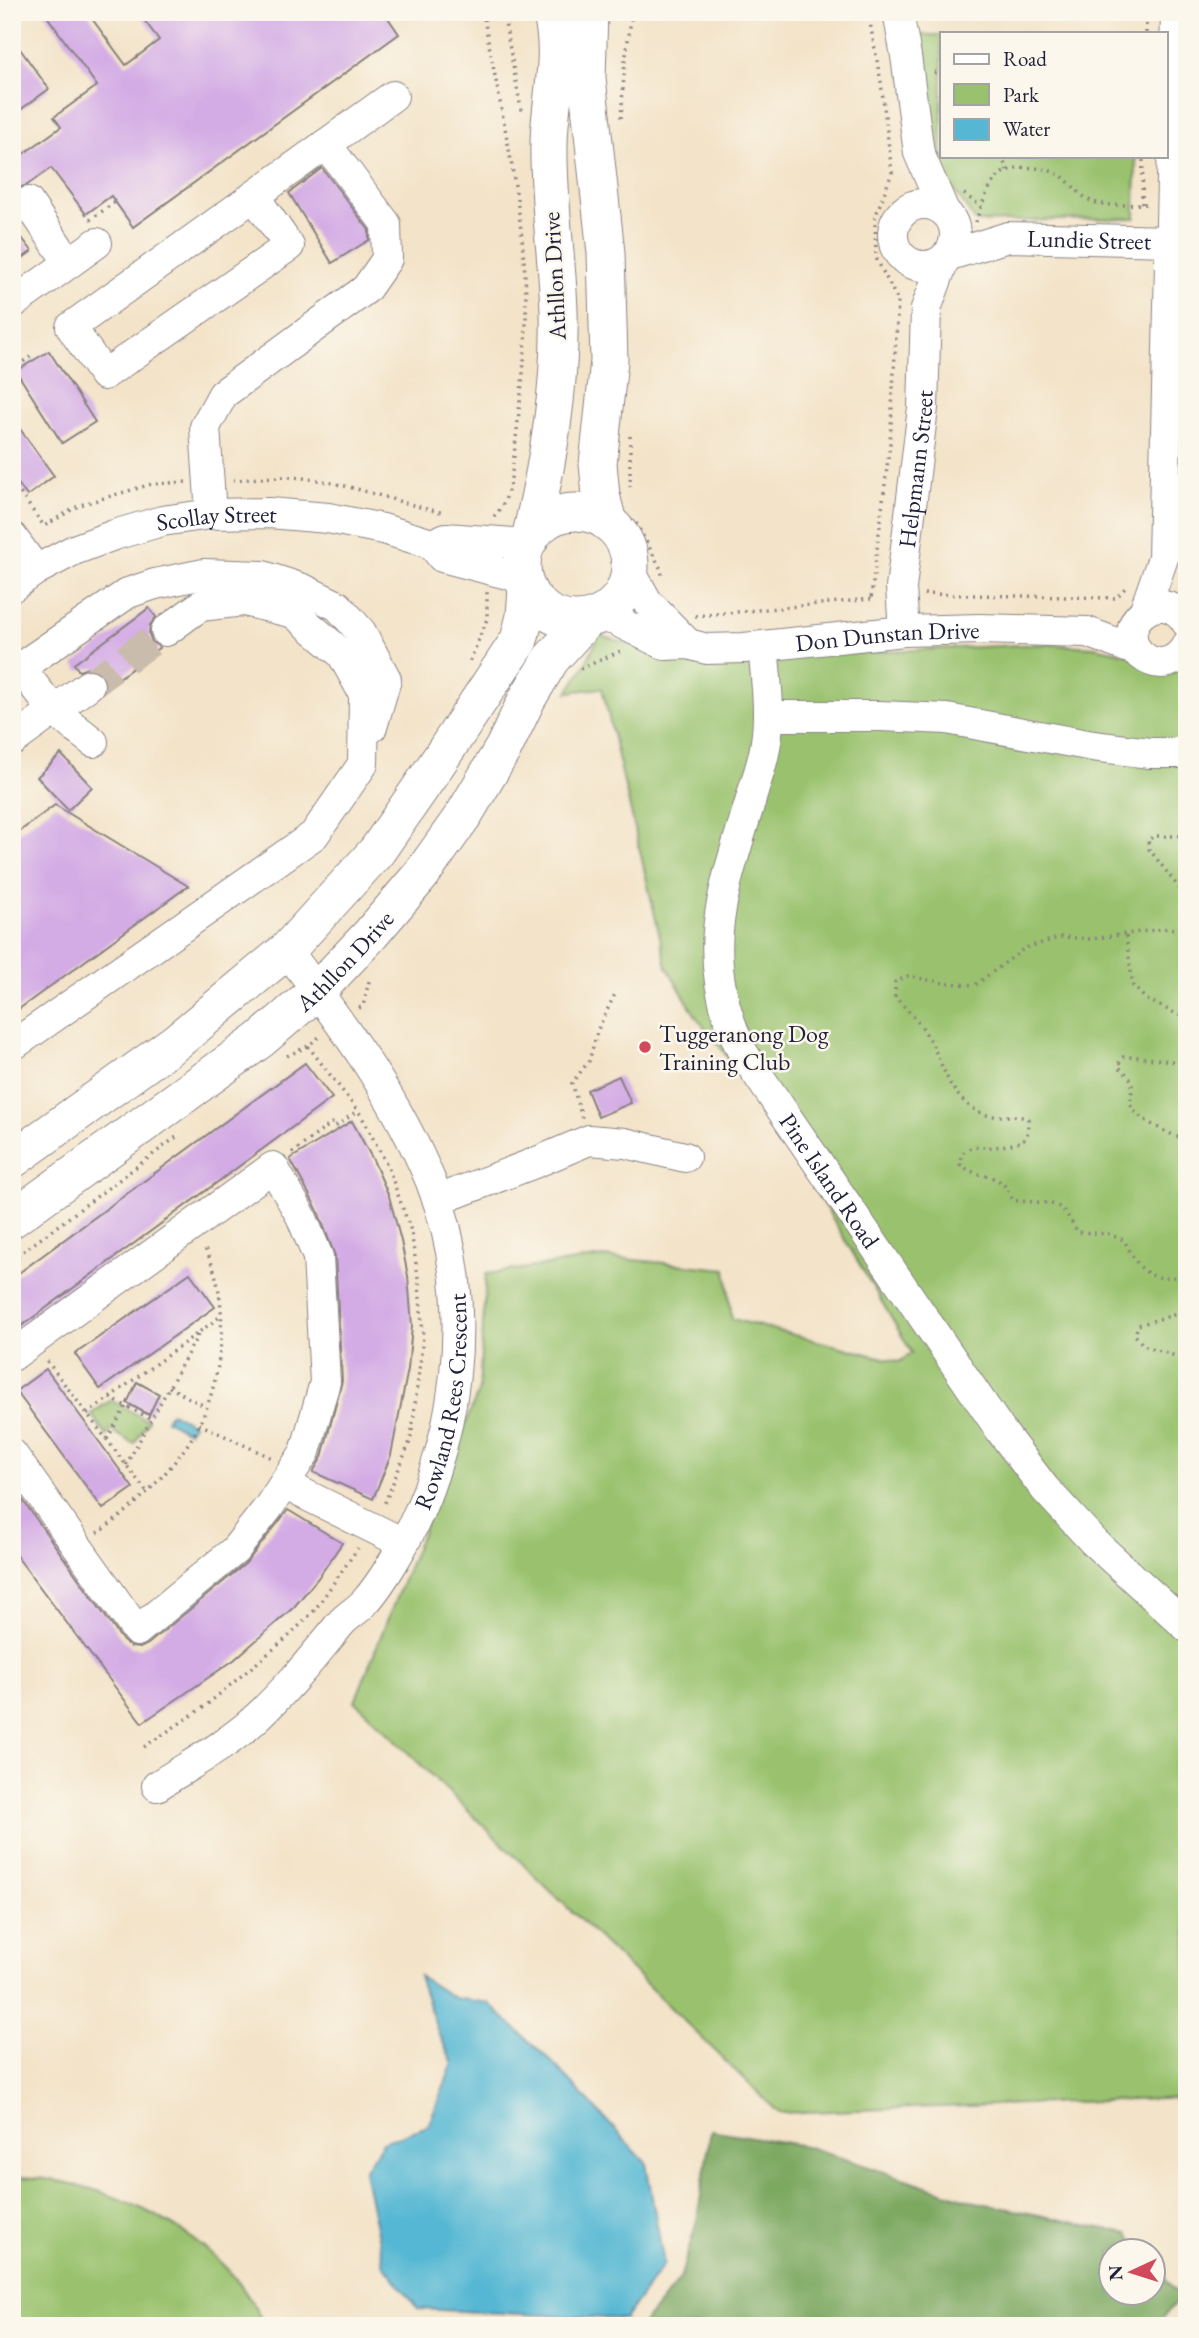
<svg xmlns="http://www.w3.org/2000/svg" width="1199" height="2338" font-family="'EB Garamond',serif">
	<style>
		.green { fill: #9ac26e; stroke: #5e7254; stroke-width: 2 }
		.forest { fill: #7ba861; stroke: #4e654e; stroke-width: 2 }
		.water { fill: #55b7d3; stroke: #3c6c87; stroke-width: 2 }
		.building { fill: #d3abe5 }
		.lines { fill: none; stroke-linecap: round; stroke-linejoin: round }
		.minor-tunnel { stroke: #c9bcac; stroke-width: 30; stroke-dasharray: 30 15; stroke-linecap: butt }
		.minor-casing { stroke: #8a8282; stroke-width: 32 }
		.major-casing { stroke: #8a8282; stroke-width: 39 }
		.path { stroke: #8a8282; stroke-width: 3.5; stroke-dasharray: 2 5; stroke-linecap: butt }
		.minor { stroke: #fff; stroke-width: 30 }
		.major { stroke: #fff; stroke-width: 37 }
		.poi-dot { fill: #d1495b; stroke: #fbf7ec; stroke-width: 2.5 }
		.labels { text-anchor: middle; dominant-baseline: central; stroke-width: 5; stroke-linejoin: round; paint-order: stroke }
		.street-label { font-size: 24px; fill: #22223b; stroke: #fbf7ec }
		.poi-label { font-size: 24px; fill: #22223b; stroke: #fbf7ec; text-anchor: start }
	</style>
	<rect width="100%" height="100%" fill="#fbf7ec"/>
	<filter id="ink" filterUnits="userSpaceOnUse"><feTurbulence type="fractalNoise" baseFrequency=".0143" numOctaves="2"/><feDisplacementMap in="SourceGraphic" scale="14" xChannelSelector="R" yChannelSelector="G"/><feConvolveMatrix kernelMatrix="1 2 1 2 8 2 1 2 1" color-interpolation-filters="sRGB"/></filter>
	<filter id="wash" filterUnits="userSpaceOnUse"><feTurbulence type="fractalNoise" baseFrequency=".00686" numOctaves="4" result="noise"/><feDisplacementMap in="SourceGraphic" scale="28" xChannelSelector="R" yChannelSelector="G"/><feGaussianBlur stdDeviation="1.57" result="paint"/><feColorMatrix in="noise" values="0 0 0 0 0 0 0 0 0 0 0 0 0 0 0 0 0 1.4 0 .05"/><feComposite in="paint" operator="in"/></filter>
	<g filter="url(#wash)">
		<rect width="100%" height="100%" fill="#f3e3c8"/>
		<!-- green -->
		<path class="green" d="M920 35H942V156H1136L1135 218 976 222 939 168Z
			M599 635 691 664 764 657 1043 644 1095 647 1187 667V2098L779 2113 355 1701 479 1390 486 1274 603 1257 726 1269 732 1319 899 1362 912 1353 815 1189 724 1052 697 1018 667 967 602 688 568 692 584 667Z
			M111 1400 148 1421 134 1444 110 1430 107 1436 91 1414Z
			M12 2177C85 2176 176 2215 226 2268 242 2284 254 2305 265 2326H12Z"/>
		<!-- forest -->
		<path class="forest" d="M711 2130 805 2146 976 2202 1129 2234 1142 2250H1112V2292H1154V2264L1180 2296 1157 2326H641L680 2279 697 2221Z"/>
		<!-- water -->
		<path class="water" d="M171 1412 193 1424 188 1432 166 1420Z
			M419 1976 454 1998 488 2003 553 2063 646 2163 664 2264 625 2319 418 2309 384 2265 364 2171 383 2142 428 2126 453 2063 438 2032Z"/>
		<g id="blocks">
			<!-- building -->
			<path class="building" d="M44 12H87L126 65 159 40 138 12H384L399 34 133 227 111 196 86 214 51 168 27 185 18 188 12 195V162L61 127 54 117 97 86Z
				M12 38 49 89 20 110 12 99Z
				M322 168 369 230V240L332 263 289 193Z
				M12 225 32 251 12 266Z
				M49 351 95 422 62 443 16 371Z
				M12 418 54 476 27 496 12 475Z
				M149 608 156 617 150 625 149 634 152 642 160 647 106 688 103 675 97 669 88 668 79 671 74 664Z
				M61 754 92 787 68 810 37 777Z
				M55 805 188 886 12 1014V837Z
				M305 1063 332 1098 12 1333V1278Z
				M619 1076 631 1103 598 1117 587 1090Z
				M352 1121 373 1160 389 1196 401 1241 408 1276 412 1326 408 1369 391 1455 373 1499 313 1472 322 1457 342 1381 335 1256 317 1209 290 1159Z
				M190 1273 215 1307 100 1389 75 1354Z
				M46 1369 133 1488 103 1509 16 1391Z
				M137 1382 159 1394 149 1415 127 1403Z
				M12 1485 123 1641 131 1647 140 1648 148 1644 246 1563 288 1510 342 1543 318 1578 294 1607 234 1660 142 1723 12 1550Z"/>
		</g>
	</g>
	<g filter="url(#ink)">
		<use href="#blocks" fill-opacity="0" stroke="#8a8282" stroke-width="2"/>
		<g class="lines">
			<!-- minor-tunnel -->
			<path class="minor-tunnel" d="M89 685 166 631"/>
			<!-- minor casing -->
			<g class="minor-casing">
				<g id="minor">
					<path d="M898 12 906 56 919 153 944 211"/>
					<path d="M254 196 289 246 104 375 71 327Z"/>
					<path d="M254 196 393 96"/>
					<path d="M28 202 69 263"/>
					<circle cx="924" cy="235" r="31"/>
					<path id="s1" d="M947 256 1008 237 1170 241"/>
					<path d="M12 304 97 243"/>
					<path d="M211 514 205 427 223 394 366 289 387 259 386 224 326 144"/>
					<path d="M12 537 36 570"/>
					<path d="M432 544 442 557 523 578"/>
					<path d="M629 569 648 603 688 644"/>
					<path id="s2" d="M12 587 36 570 74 550 114 535 162 521 211 514 269 513 328 518 383 529 432 544 446 538 527 544"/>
					<path d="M1144 612 1163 558 1176 12"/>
					<path id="s3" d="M597 616 615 620 665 645 688 644 707 649 744 648 904 631 980 629 1087 632 1137 651"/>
					<path d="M1187 623C1162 581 1111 626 1141 655 1147 660 1153 663 1161 663 1173 663 1181 655 1187 645"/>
					<path d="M166 631 200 606 218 597"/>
					<path id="s4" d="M904 631 901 588 923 408 926 309 945 257"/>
					<path id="s5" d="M763 646C766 681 772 717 764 753 761 768 755 784 751 799 722 895 696 956 743 1053L1001 1431 1045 1489 1095 1543 1187 1627"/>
					<path d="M20 668 54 711 93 742"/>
					<path d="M12 673 128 593 155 584 204 574 263 576 303 589 338 606 361 632 386 679 372 727"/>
					<path d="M768 716H880L947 719 1093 746 1150 753H1187"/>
					<path d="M12 741 89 685"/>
					<path d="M12 1046 314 835 363 764 364 694 342 654 294 613 244 601 200 606"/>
					<path d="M438 1200 537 1162 589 1140 625 1143 685 1157"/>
					<path d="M12 1356 273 1167 301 1216 318 1257 325 1382 305 1452 268 1508 235 1550 137 1631 12 1454"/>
					<path d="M284 1484 403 1543"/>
					<path id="s6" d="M157 1786C189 1765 224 1747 253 1721 286 1691 313 1657 341 1623 348 1615 358 1610 365 1602 375 1591 384 1577 392 1564 459 1455 479 1303 431 1182 396 1096 342 1025 287 950"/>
				</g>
			</g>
			<!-- major casing -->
			<g class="major-casing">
				<g id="major">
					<path d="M589 12 587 78 606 253 609 361 598 464 601 495 608 523"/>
					<circle cx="576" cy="566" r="54"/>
					<path d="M530 539C548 464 561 388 559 311 557 255 548 201 549 145 549 102 564 54 551 12"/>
					<path d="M12 1160 176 1042 287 950 377 851 430 774 519 640 525 616 527 589"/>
					<path id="s7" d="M12 1219 260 1040 317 991 370 935 421 875 465 813 504 747 527 699 551 659 587 619"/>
				</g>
			</g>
			<!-- path -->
			<path class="path" d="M483 12C500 108 524 204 526 301 527 347 521 393 516 439 512 465 513 500 492 518
				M503 12 522 114
				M868 12 881 82 892 173 875 217 876 258 898 301 890 443 871 599
				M1146 33V12
				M934 72 942 74
				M621 118 625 62 632 12
				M1002 156 1007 171
				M964 194 982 207
				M1142 204 1143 156
				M90 220 115 202
				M976 222C980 208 987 189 997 178 1010 162 1047 166 1063 177 1074 186 1083 200 1097 203 1113 207 1131 204 1146 204
				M12 370 31 356
				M12 386 19 396
				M630 436V492
				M233 480C256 479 281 475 303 478 352 484 397 503 445 513
				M12 482 44 526 80 505 152 484 187 482
				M636 523 661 569 662 575
				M924 594 1116 598 1126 587
				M695 616 871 599
				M470 661 487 619V591
				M580 669 621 651
				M1187 836H1157L1148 839 1149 849 1187 898
				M1187 911 1184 916 1187 917
				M1187 931 1169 928 1091 939 1062 937 1025 948 975 985 944 983 908 976 895 982V997C907 1009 921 1023 929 1039 946 1068 947 1096 981 1113 996 1120 1013 1112 1028 1119V1132L1023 1141C1014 1144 1003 1146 994 1147 980 1148 970 1144 961 1155L960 1164C974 1177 993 1174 1003 1184 1007 1188 1010 1195 1013 1200 1027 1203 1052 1200 1062 1209 1068 1215 1073 1225 1078 1232L1108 1234 1124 1240C1132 1255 1139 1273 1158 1277 1168 1279 1177 1275 1187 1278
				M1126 936 1133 986 1146 999 1187 1019
				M359 1008 363 1006 370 977
				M308 1046 361 1115 388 1167 411 1231 419 1284 423 1337 411 1439 384 1505
				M287 1056 308 1046 319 1037
				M1187 1063 1138 1057H1123L1118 1065C1121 1070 1126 1073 1129 1077 1136 1086 1129 1096 1131 1105 1134 1118 1174 1137 1187 1140
				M582 1118 572 1083 589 1061 598 1029 615 994
				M292 1153 332 1123 335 1127 357 1111
				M12 1260 179 1135
				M1187 1309 1177 1314 1138 1325 1135 1335 1143 1345 1187 1360
				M47 1361 146 1491
				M169 1387 206 1407
				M110 1398 151 1419
				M87 1414 221 1316
				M199 1424 274 1459
				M107 1439 126 1406
				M126 1465 198 1335
				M97 1533C132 1512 186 1457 202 1419 224 1370 231 1295 204 1247
				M144 1747 204 1707 288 1637 314 1611 358 1548
				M1185 2326 1187 2323"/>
			<!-- minor -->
			<use href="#minor" class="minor"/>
			<!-- major -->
			<use href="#major" class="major"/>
		</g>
	</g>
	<!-- markers -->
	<circle class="poi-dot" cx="645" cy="1047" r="7"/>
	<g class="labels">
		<!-- street labels -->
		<g class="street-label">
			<text stroke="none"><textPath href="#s1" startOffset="145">Lundie Street</textPath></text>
			<text transform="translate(554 276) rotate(-93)">Athllon Drive</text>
			<text stroke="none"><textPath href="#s4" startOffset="163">Helpmann Street</textPath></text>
			<text stroke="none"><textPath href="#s2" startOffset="220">Scollay Street</textPath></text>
			<text stroke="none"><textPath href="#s3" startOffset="298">Don Dunstan Drive</textPath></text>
			<text stroke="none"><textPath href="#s7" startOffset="422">Athllon Drive</textPath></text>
			<text stroke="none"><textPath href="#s5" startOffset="572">Pine Island Road</textPath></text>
			<text stroke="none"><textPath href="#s6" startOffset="499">Rowland Rees Crescent</textPath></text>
		</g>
		<!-- poi labels -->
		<g class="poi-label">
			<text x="659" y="1033">Tuggeranong Dog<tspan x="659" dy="28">Training Club</tspan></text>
		</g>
	</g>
	<!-- margin -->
	<rect width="1199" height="2338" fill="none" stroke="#fbf7ec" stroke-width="42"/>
	<!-- legend -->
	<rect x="940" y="32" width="228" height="126" fill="#fbf7ec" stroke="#a4a2a5" stroke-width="2"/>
	<rect x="954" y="54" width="35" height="10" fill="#ffffff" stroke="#a4a2a5" stroke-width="2"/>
	<text x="1003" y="66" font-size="21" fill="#22223b">Road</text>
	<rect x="954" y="84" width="35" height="21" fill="#9ac26e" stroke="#a4a2a5" stroke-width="2"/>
	<text x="1003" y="102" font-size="21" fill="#22223b">Park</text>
	<rect x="954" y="119" width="35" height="21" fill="#55b7d3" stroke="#a4a2a5" stroke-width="2"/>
	<text x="1003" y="136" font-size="21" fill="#22223b">Water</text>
	<!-- north arrow -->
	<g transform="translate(1132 2272) rotate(266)"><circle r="33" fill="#fbf7ec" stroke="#a4a2a5" stroke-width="2"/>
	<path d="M0-5L12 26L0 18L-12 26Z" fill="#d1495b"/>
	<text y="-10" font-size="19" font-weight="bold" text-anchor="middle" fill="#22223b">N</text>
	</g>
</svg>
